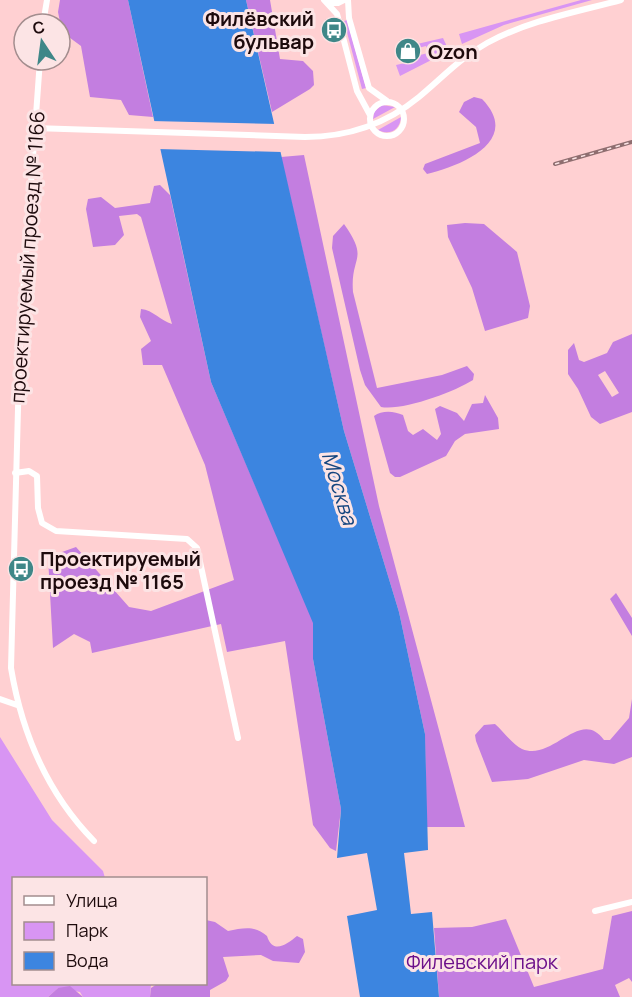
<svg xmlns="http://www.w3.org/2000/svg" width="632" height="997" font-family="Manrope,sans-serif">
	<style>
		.green { fill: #d895f3 }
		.forest { fill: #c37ee0; fill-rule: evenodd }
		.water { fill: #3c85e0 }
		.pier { fill: #ffd0d2 }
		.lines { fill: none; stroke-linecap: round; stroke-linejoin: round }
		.minor { stroke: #fff; stroke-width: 6 }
		.rail-casing { stroke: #8f6e70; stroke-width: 4 }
		.rail { stroke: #fce4e5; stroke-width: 1.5; stroke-dasharray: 4.5; stroke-linecap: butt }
		.labels { text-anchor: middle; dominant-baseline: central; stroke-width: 6; stroke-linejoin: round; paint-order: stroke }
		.poi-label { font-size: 20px; font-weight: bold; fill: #1d0a0c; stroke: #fce4e5; text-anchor: start }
		.street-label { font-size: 20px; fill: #1d0a0c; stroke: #fce4e5 }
		.park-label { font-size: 20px; fill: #6c0f8a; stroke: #fce4e5 }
		.water-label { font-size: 21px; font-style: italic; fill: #14457f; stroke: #fce4e5 }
	</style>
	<rect width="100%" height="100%" fill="#ffd0d2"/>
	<!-- green -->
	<path class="green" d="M581 0H592L504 25 462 44 459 34Z
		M347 20 366 88 362 89 344 21Z
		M443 38 449 51 400 76 396 65 418 60 420 55 428 53 426 46 418 48 417 44Z
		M382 105 395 107 373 119 374 112Z
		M401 117C400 130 390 136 378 130Z
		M0 737 52 820 103 871 105 878H14V984H151L150 997H83L80 992 58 988 48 997H0Z"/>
	<!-- forest -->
	<path class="forest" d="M60 0H128L153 117 129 115 121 100 90 97 81 46 62 32 58 12Z
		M246 0H270L280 59 303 61 313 71 314 85 310 89 272 112Z
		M474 97 482 99C523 141 460 166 427 174L423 169 425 164 480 143 476 127 459 112 464 102Z
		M304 155 379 506 465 827H426L425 734 399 612 344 431 281 157Z
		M160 185 170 195 211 382 314 623 313 659 341 809 336 851 330 848 313 825 285 641 227 652 221 624 92 653 90 642 74 634 53 648 48 557 76 547 129 607 151 611 234 580 205 465 162 365H143L141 349 151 341 140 317 141 309C153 310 161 321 172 324L141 217 137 214 119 216 124 235 115 245 93 247 86 209 88 199 101 197 115 208 150 203 154 186Z
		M465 223 484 224 517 252 530 306 528 318 485 331 472 288 448 237 447 225Z
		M344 224C370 261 350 255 353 292L377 388 442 375 467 366 474 374 473 380C454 392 403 411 381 407L365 385 360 370 332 248 333 236Z
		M632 334V412L600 424 591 417 578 389 568 374V350L574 343 579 360 584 362 607 353 613 342ZM605 371 619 393 612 397 598 375Z
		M485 395 498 418 499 429 465 434 455 441 446 456 400 477H395L390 473 374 416C382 410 394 411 403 415L408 431 413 435 423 429 437 440 441 434 435 409 440 406 457 413 464 421 472 404 483 403Z
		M616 593 632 618V636L610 599Z
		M632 699V757L614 764 584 760 528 779 492 782 476 741 475 735 484 725 495 724C503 731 513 745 522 749 553 762 580 707 604 740H610L629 718Z
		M632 911V982L629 978 615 985 620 997H439L434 928 472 927 506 919 534 987 603 969 612 916Z
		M206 920 215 922 228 931C243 928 255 925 267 936 273 955 287 944 297 936L303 939 305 952 299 963 273 961 261 955 223 957 229 976 226 981 210 990V997H150L151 988 157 984H206Z
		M70 986 83 997H48L58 988Z"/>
	<!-- water -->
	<path class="water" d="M128 0H246L344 431 399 612 425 734 428 850 404 853 411 914 432 912 439 997H360L347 916 377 910 367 853 337 858 341 809 313 659V623L211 382Z"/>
	<!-- pier -->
	<path class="pier" d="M151 121 277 124 282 152 157 149Z"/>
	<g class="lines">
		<!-- minor -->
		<path class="minor" d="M324 0 337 14 357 91 370 115
			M348 0 349 18 369 88 387 101
			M328 3H338L344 0
			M43 24 47 0
			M40 60 20 335 11 668C22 734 47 793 94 841
			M370 119a17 17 0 1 1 34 0a17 17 0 1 1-34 0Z
			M34 128 305 137C348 137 385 125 419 97 442 78 460 58 487 43 527 21 576 12 621 0
			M15 473 29 471 37 476 38 508 42 523 56 531 187 539 197 548 238 738
			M0 699 17 705
			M595 911 632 902"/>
		<!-- rail casing -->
		<g class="rail-casing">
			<path id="rail" d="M555 164 632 142"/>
		</g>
		<!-- rail -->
		<use href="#rail" class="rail"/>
	</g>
	<!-- icons -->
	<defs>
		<g id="bus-disc" transform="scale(1.35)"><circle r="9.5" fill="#3f8788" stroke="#fce4e5"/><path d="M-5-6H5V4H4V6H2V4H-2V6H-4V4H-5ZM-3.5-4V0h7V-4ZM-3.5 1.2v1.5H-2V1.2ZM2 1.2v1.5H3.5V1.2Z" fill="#fff"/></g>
		<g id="shop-disc" transform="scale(1.35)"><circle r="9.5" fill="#3f8788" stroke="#fce4e5"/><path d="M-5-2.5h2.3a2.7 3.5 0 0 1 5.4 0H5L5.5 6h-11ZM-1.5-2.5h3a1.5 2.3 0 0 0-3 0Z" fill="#fff"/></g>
	</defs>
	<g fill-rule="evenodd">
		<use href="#bus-disc" x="334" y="30"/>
		<use href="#shop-disc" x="408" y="51"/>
		<use href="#bus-disc" x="21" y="569"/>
	</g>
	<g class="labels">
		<!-- poi labels -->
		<g class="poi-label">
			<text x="314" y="18" text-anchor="end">Филёвский<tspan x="314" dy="23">бульвар</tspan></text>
			<text x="428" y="51">Ozon</text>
			<text x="40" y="558">Проектируемый<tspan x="40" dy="23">проезд № 1165</tspan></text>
		</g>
		<!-- street labels -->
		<g class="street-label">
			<text transform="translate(27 257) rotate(-86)">проектируемый проезд № 1166</text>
		</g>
		<!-- park labels -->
		<g class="park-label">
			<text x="482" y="961">Филевский парк</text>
		</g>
		<!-- water labels -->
		<g class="water-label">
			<text transform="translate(340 488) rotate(73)">Москва</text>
		</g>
	</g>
	<!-- legend -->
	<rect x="12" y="877" width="195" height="108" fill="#fce4e5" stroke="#a38d8e" stroke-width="1.5"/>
	<rect x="24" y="896" width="30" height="9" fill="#ffffff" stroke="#a38d8e" stroke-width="1.5"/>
	<text x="66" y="907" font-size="18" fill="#1d0a0c">Улица</text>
	<rect x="24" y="922" width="30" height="18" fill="#d895f3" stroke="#a38d8e" stroke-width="1.5"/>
	<text x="66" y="937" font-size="18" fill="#1d0a0c">Парк</text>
	<rect x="24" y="952" width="30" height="18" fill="#3c85e0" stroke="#a38d8e" stroke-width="1.5"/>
	<text x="66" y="967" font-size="18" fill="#1d0a0c">Вода</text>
	<!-- north arrow -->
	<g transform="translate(42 42) rotate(347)"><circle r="28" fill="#fce4e5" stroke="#a38d8e" stroke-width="1.5"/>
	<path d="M0-4.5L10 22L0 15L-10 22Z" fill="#3f8788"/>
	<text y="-9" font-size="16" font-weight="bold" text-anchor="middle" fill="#1d0a0c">С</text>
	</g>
</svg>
